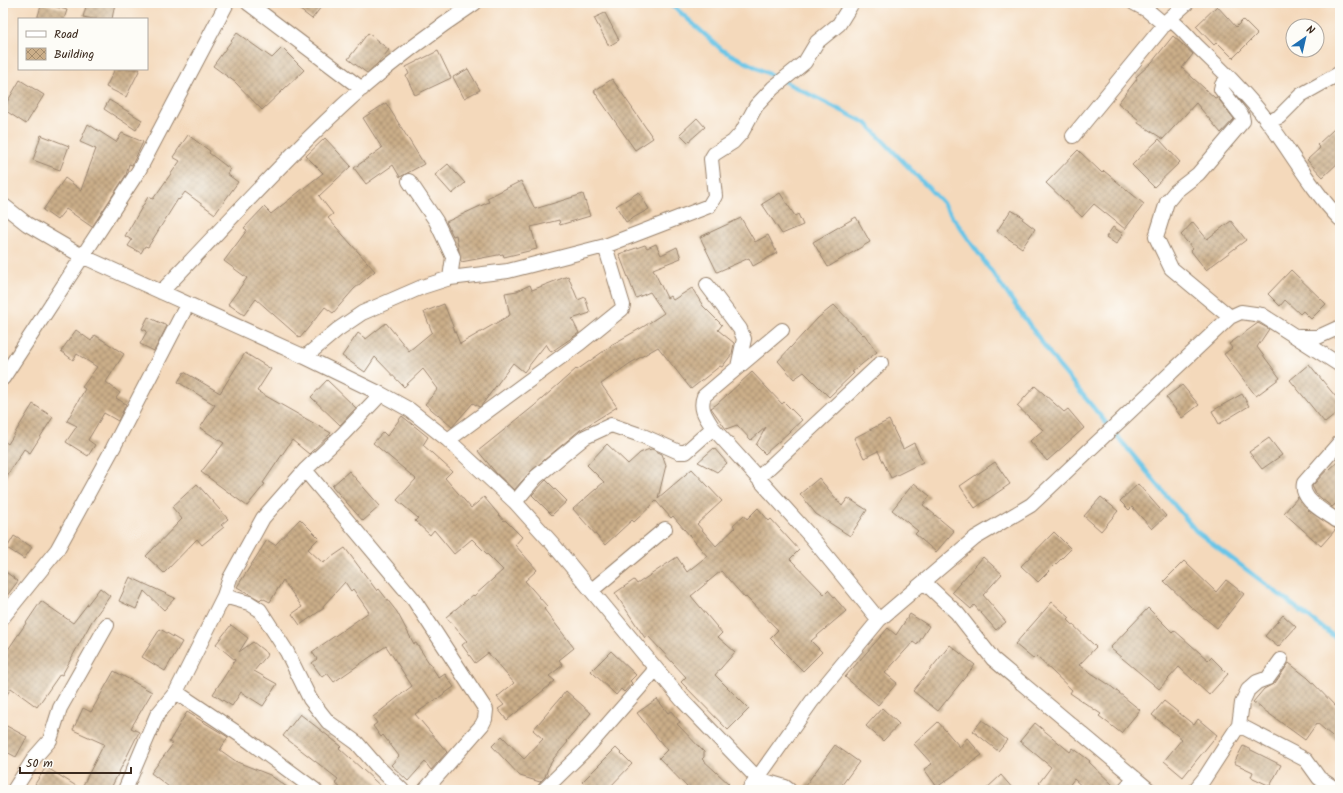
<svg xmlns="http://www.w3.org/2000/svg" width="1343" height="793" font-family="Kalam,sans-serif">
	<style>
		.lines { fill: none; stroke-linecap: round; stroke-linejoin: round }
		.stream { stroke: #69c5e7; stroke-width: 4.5 }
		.building { fill: url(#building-cross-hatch) }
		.street-casing { stroke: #98826c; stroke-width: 16 }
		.street { stroke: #fff; stroke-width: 14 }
	</style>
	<defs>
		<pattern id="building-cross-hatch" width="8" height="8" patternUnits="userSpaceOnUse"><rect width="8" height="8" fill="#cbae89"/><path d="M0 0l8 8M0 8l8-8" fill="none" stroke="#a68e6f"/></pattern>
	</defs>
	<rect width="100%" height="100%" fill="#fdfcf7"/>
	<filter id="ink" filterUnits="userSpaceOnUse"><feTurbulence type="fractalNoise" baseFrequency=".025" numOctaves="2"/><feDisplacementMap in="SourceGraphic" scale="8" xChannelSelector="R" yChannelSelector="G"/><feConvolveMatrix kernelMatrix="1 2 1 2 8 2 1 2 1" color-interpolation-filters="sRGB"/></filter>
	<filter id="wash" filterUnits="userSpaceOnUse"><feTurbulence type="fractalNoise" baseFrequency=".012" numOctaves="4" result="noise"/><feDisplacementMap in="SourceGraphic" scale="16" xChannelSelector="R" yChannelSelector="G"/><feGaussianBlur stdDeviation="0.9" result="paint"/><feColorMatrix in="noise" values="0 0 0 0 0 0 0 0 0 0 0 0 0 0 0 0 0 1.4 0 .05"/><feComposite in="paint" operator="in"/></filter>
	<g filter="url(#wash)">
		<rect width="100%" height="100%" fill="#f4d9bb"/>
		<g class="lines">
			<!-- stream -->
			<path class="stream" d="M670 3 722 50 866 123 942 202 1058 365 1196 531 1340 641"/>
		</g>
		<g id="blocks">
			<!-- building -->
			<path class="building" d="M42 3 67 10 64 19H37Z
				M87 3H115L112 19H93L83 17Z
				M291 3H324L312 19Z
				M1217 6 1236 27 1243 20 1257 34 1233 58 1217 42 1214 45 1196 26Z
				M605 13 619 40 609 46 594 18Z
				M237 33 272 58 282 48 304 70 262 110 235 82 213 66Z
				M368 33 389 50 378 63 367 73 348 59Z
				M1173 36 1193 54 1182 68 1215 98 1217 97 1234 119 1221 133 1196 103 1163 139 1138 123 1139 120 1118 103 1137 79 1136 77 1152 62Z
				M438 51 451 78 415 95 406 76 409 74 406 67Z
				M115 69H140L126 97 106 87Z
				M468 69 480 90 464 98 453 77Z
				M612 79 653 138 635 150 594 91Z
				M20 80 44 95 26 124 3 109Z
				M109 100 142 120 136 130 104 109Z
				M386 103 424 164 400 177 393 165 366 184 354 168 382 148 363 118Z
				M697 118 705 127 688 142 680 134Z
				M88 124 116 142 122 133 143 142 132 165 129 164 126 175 92 227 66 209 57 220 43 210 65 178 81 190 96 149 80 142Z
				M1334 129 1340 134V161L1323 177 1307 160 1320 148 1317 145Z
				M41 135 69 146 60 170 33 160Z
				M188 135 210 151 209 153 230 169 227 174 238 182 215 214 185 192 179 200 178 199 148 247 145 246 141 253 128 246 132 240 125 236 148 197 153 199 180 161 173 157Z
				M325 138 351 166 319 196 333 214 328 218 375 271 354 289 333 313 325 307 300 338 256 299 244 315 228 304 247 278 224 261 247 230 244 228 264 207 271 214 323 173 306 156Z
				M1159 139 1180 162 1154 187 1132 165Z
				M1078 150 1102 173 1104 171 1144 204 1125 229 1094 204 1082 217 1046 183Z
				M448 164 465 183 452 194 435 175Z
				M521 181 535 209 583 194 590 216 560 225 559 220 531 227 537 249 504 257 503 254 461 262 456 235 453 236 446 222 489 202 487 198Z
				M639 192 649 209 626 222 616 206Z
				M780 193 795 216 798 214 803 225 782 234 762 204Z
				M1011 210 1023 217 1022 219 1035 229 1022 248 997 231Z
				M856 217 870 242 828 267 813 242Z
				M741 218 755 242 768 235 777 253 753 266 749 258 717 272 700 237Z
				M1231 221 1246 240 1206 270 1191 251 1193 249 1181 235 1193 222 1207 239Z
				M1113 227 1123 234 1116 244 1106 237Z
				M656 244 661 255 677 247 681 258 653 269 667 298 670 296 673 300 692 288 703 306 722 325 718 330 734 343 732 354 722 367 720 366 691 389 658 347 629 364 601 384 617 407 580 430 531 471 514 490 496 473 478 451 534 406 576 369 577 370 611 346V345L643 327 664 313 650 292 636 298 619 254 645 245 647 248Z
				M1291 270 1326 304 1311 319 1303 311 1300 314 1285 300 1280 306 1268 294Z
				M568 276 578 300 585 297 590 313 572 319 579 333 551 352 546 344 524 372 513 363 481 406 479 407 473 403 452 427 425 404 438 389 423 369 404 387 375 357 365 372 342 356 358 333 366 339 386 323 409 351 432 332 424 312 444 304 460 344 510 315 505 293 517 291 530 285 532 290Z
				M834 305 863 335 864 334 877 352 852 372 854 373 829 397 804 372 794 379 778 361 818 318Z
				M148 317 167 326 154 351 140 344 147 331 142 329Z
				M1258 323 1269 329 1257 347 1280 378 1256 396 1224 354 1232 348 1229 344Z
				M76 330 91 341 95 335 124 354 106 382 120 393 116 398 126 404 118 421 104 413 88 440 95 445 88 456 66 442 77 426 67 421 85 389 82 387 97 367 77 354 73 360 61 351Z
				M245 353 271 369 257 391 331 433 309 454 292 440 263 483 265 484 247 506 201 472 224 443 200 428 215 405 178 382 184 372 220 393Z
				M1309 364 1340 402V411L1325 423 1290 380Z
				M752 372 782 404 784 402 802 420 765 454 756 445 766 427 751 440 737 425 726 429 711 408 717 404Z
				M327 380 356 408 340 425 311 397Z
				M1182 385 1199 405 1182 418 1166 397Z
				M1035 386 1064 412 1068 409 1084 428 1047 461 1030 441 1043 430 1017 406Z
				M1242 394 1249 406 1219 424 1212 411Z
				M33 404 53 417 30 453 24 449 3 482V440L8 444Z
				M402 416 428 437 423 445 452 471 445 478 471 508 484 497 504 521 505 520 522 537 515 545 537 570 525 581 547 606 544 609 574 648 559 660 563 665 549 676 555 681 507 720 498 709 504 705 497 697 514 683 488 653 475 663 462 645 467 641 446 617 473 595 474 596 503 570 472 539 454 554 434 530 430 535 415 521 418 518 397 500 416 479 373 443 383 432 387 436Z
				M889 420 903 449 914 443 923 462 891 478 878 451 864 458 854 438Z
				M1269 438 1282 455 1262 469 1249 452Z
				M607 444 628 464 640 453 647 450 652 449 662 454 666 465 658 498 692 469 722 501 697 524 716 546 735 528 733 525 744 515 747 519 758 508 769 521 771 519 799 550 790 559 824 594 828 590 846 611 811 641 822 652 803 671 770 638 778 630 746 597 745 598 721 571 691 596 722 633 718 637 735 652 715 675 749 709 728 730 681 682 686 677 648 636 645 638 615 593 634 580 637 584 677 557 687 572 707 556 673 516 671 518 656 501 634 522 632 520 605 545 573 509 604 482 587 465Z
				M714 448 727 463 717 472 698 462Z
				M1340 460V500L1332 507 1316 494 1312 486 1329 468 1330 469Z
				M995 462 1010 484 975 508 960 486Z
				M349 471 380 506 363 521 332 486Z
				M819 478 842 506 848 498 867 510 850 536 816 514 800 494Z
				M546 480 567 501 552 515 532 495Z
				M914 483 930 496 923 505 954 531 936 552 915 534 918 531 892 510Z
				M197 484 228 519 221 525 224 527 202 545 197 539 164 573 146 556 182 519 172 507Z
				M1138 484 1166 516 1152 529 1132 507 1129 510 1120 501Z
				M1101 497 1118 511 1101 531 1084 516Z
				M1298 497 1309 511 1336 529 1321 546 1284 513Z
				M300 519 319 538 308 549 323 563 345 548 377 591 379 589 397 612 414 644 416 643 439 678 445 674 454 687 415 714 447 752 431 770 425 762 408 781 391 765 399 756 383 735 381 737 373 726 377 723 373 717 412 686 386 646 334 682 327 673 322 677 312 663 317 659 312 652 369 612 353 589 351 591 345 582 323 606 324 608 300 625 292 614 302 607 283 580 270 602 262 598 260 600 237 587 267 540 275 545Z
				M1054 532 1071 549 1038 582 1021 566Z
				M14 536 32 547 24 559 7 548Z
				M983 557 1002 574 983 595 1006 622 996 630 974 605 971 609 952 592Z
				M1184 561 1216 592 1226 580 1244 594 1217 628 1191 607 1164 581Z
				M3 570 18 581 3 601Z
				M130 577 147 585 175 598 164 610 144 591 136 609 119 601Z
				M100 588 110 596 92 621 62 675 60 674 37 707 11 688 3 701V657L41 601 73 623Z
				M1052 602 1070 618 1068 620 1096 647 1079 665 1108 684 1140 710 1121 733 1099 716 1101 714 1070 693 1072 690 1036 656 1033 659 1015 644Z
				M1148 608 1172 632 1174 630 1208 660 1211 657 1228 674 1209 695 1179 667 1159 689 1110 648Z
				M910 614 929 626 917 645 913 642 885 673 897 683 878 705 845 677 888 628 896 635Z
				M1283 615 1296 627 1278 647 1265 636Z
				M231 625 248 638 239 652 253 642 268 654 254 671 277 684 263 706 241 692 232 706 213 694 235 660 216 644Z
				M160 629 182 642 165 671 142 657Z
				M950 645 975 665 938 711 913 691Z
				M611 651 636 675 630 681 632 683 624 692 621 689 616 695 591 671Z
				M1289 663 1308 678 1340 711V743L1317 723 1305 740 1253 702 1264 689 1275 683Z
				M114 671 152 692 131 728 139 732 110 790H44L35 784 46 767 81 789 104 744 73 730 83 708 91 712Z
				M566 691 591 713 567 741 568 742 554 758 548 768 545 777 540 782 520 776 492 746 502 736 524 759 543 739 533 730Z
				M657 699 668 713 671 711 680 722 677 724 704 752V757L702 759 729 784 723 790H690L659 758 667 750 637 713Z
				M1164 701 1194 725 1198 719 1217 735 1183 777 1164 761 1182 739 1152 715Z
				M882 708 899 724 883 741 866 726Z
				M187 712 228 737 220 750 237 762 270 775 291 790H173L151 773 173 744 169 742Z
				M300 714 341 746 339 748 385 790H343L335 783 338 779 283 736Z
				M982 720 1007 740 998 751 973 731Z
				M938 722 960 747 967 738 982 755 937 787 924 769 932 764 914 744Z
				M1035 723 1070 752 1073 748 1090 761 1089 762 1116 788V790H1086L1074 779 1066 790H1048L1039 783 1051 767 1020 741Z
				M3 724 27 737 16 757 3 750Z
				M835 745 859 762 838 790H802Z
				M1243 746 1281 765 1270 786 1251 777 1253 772 1234 763Z
				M616 748 632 764 607 790H591L582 782Z
				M1001 775 1014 790H985Z"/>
		</g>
	</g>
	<g filter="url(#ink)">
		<use href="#blocks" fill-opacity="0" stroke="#98826c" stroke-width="1"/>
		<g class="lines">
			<!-- street casing -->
			<g class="street-casing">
				<path id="street" d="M248 3 362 89
					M1134 3 1147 10 1165 25
					M1187 3 1169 19C1181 27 1188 37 1198 47 1223 71 1248 95 1269 123 1293 155 1312 190 1340 219
					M1229 77 1222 85 1221 89 1242 116 1243 121 1198 174 1176 191 1167 202 1156 237 1171 268 1230 317
					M1268 122 1279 117 1301 95 1340 73
					M1073 136 1169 19
					M409 181 436 221 453 257 450 278
					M3 205 27 224 82 256 305 357 381 394 410 410 448 440 515 502 552 543 682 700 758 779 785 787 789 790
					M707 285 740 329 744 339 738 367
					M161 292C227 224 290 152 361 89 397 58 436 29 475 3
					M782 330 704 396C699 409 706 417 713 428L812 538 879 620
					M1298 337H1318L1340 327
					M305 357 337 330 362 313 422 287 450 278 508 271 605 246 709 206 715 196 711 159 714 154 733 142 742 132 756 106 773 88 805 62 817 42 839 24 852 3
					M3 378 139 170 227 3
					M448 440 580 343 622 309 623 305 605 246
					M1340 442 1304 483C1300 500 1324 511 1336 520L1340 521
					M305 470 414 600 486 710 485 719 482 725 425 790
					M758 478 881 363
					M515 502 536 477 585 437 611 425 643 436 679 452H686L713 428
					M924 582 957 613 993 659 1149 790
					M592 590 665 529
					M224 596 249 603 260 610 287 652 310 699 328 722 357 743 376 765 402 790
					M3 617 57 550 113 448 187 305
					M176 692 249 741 315 790
					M1239 725 1306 760 1319 778 1337 790
					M14 790 35 757 50 740 60 708 107 625
					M125 790 157 715 176 692 224 596 230 578 263 518 305 470 343 434 381 394
					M544 790 587 748 656 669
					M749 790 812 701 879 620 975 538 1031 505 1230 317 1241 312 1262 315 1340 365
					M1124 790 1135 778
					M1195 790 1204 779 1239 725 1242 703 1248 690 1257 682 1268 678 1281 660"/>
			</g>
			<!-- street -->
			<use href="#street" class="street"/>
		</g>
	</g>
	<!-- margin -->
	<rect width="1343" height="793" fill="none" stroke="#fdfcf7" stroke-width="16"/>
	<!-- legend -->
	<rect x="18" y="18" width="130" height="52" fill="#fdfcf7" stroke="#afa8a0"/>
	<rect x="26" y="31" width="20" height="6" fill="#ffffff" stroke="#afa8a0"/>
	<text x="54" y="38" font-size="12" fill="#3b2a1e">Road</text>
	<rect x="26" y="48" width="20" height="12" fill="url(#building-cross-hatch)" stroke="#afa8a0"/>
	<text x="54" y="58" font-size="12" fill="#3b2a1e">Building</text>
	<!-- north arrow -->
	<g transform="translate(1305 38) rotate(34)"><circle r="19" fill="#fdfcf7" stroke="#afa8a0"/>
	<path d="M0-3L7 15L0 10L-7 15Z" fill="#1f6fb2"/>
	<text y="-6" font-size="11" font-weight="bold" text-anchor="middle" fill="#3b2a1e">N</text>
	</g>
	<!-- scale -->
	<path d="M20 767v6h111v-6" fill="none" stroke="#3b2a1e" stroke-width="2"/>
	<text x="26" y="767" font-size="12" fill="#3b2a1e" stroke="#fdfcf7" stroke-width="3" paint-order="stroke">50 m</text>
</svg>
